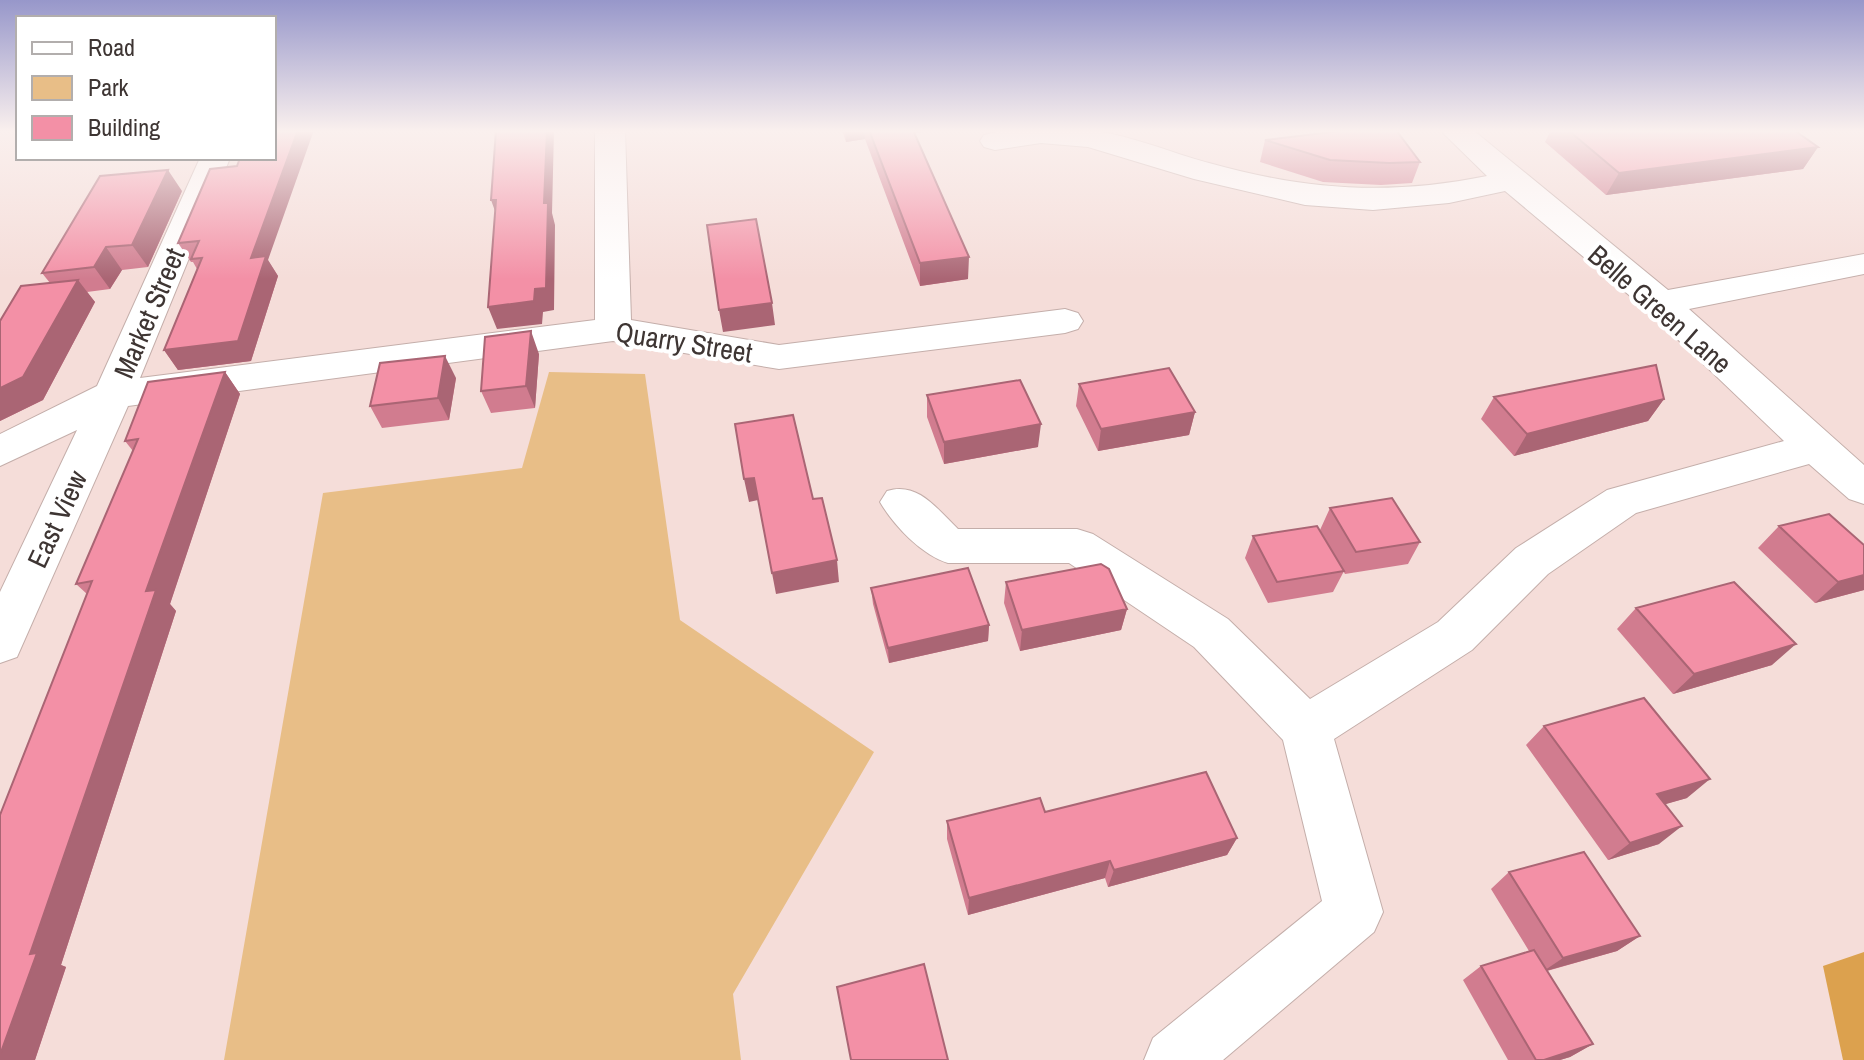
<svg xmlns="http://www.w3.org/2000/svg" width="1864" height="1060" font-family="'Archivo Narrow',sans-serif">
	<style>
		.green { fill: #e8be87 }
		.forest { fill: #dca14e }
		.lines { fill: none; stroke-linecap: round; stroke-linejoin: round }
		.street-casing { stroke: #c4aeaa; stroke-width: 2 }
		.street { fill: #fff; fill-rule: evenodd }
		.wall { fill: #d17c8f }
		.shaded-wall { fill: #aa6574 }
		.building { fill: #f390a6; stroke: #aa6574; stroke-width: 2 }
		.labels { text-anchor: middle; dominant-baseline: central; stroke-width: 8; stroke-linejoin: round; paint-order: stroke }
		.street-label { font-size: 28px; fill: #3e3533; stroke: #fff }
	</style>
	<rect width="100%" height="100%" fill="#f5ddd9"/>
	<!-- green -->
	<path class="green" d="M549 372 645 374 680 620 874 752 733 994 741 1060H224L323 493 522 468Z"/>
	<!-- forest -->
	<path class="forest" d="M1864 952V1060H1843L1823 966Z"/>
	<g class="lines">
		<!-- street casing -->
		<g class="street-casing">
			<path id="street" d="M595 130H625L631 320 779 345 1065 309 1078 313 1083 321 1078 329 1065 333 779 369 613 341 128 406 17 657 0 663V592L77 430 0 466V434L97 386 200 158H230L140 378 595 320Z
				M1005 130C1035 130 1068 126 1097 131 1135 137 1172 153 1209 163 1305 190 1389 196 1487 176L1440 130H1473L1668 290 1864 254V274L1689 309 1864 465V504L1849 499 1809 464 1636 513 1548 574 1472 650 1334 739 1383 912 1374 932 1223 1060H1144L1153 1038 1322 901 1283 740 1194 647 1069 563H948C922 555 894 526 880 502L887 491C918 481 937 509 958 529H1077L1093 534 1228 619 1310 699 1438 622 1516 548 1607 490 1784 441 1648 311 1505 191 1449 203 1373 210 1305 205 1194 179 1088 147 1041 143 995 150 984 147 980 141 984 135Z"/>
		</g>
		<!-- street -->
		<use href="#street" class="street"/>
	</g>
	<!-- wall -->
	<path class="wall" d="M842 130H940L915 133 968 279 920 286 865 139 846 142Z
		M1551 130H1794L1818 147 1803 169 1606 195 1545 142Z
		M1265 140 1420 162 1412 183 1381 185 1323 182 1260 162Z
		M210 169 278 276 251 361 178 370 164 350 197 269 193 262H191L178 243Z
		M182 191 148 267 122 270 110 289 87 292 95 302 43 400 0 421V321L50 283 42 273Z
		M539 354 535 408 491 413 481 391Z
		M225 372 240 394 170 604 176 611 61 965 66 967 35 1060H0L87 594 76 584 133 451 125 441Z
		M456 378 449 420 382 428 370 406Z
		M1079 384 1195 412 1189 435 1098 451 1076 406Z
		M927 395 1038 447 944 464 927 417Z
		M1494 397 1664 399 1648 421 1514 456 1481 419Z
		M1330 508 1420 542 1408 564 1345 574 1320 530Z
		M1779 526 1864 545V590L1815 603 1758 548Z
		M1253 536 1344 571 1333 592 1268 603 1245 558Z
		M1006 582 1127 609 1121 630 1020 651 1004 603Z
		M871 588 989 625 988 641 889 663 873 604Z
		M1636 608 1772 665 1673 694 1617 629Z
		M1544 726 1687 798 1665 804 1659 844 1608 860 1526 745Z
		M1045 812 1237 838 1227 855 1108 887 1105 878 968 915 947 839V821Z
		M1509 872 1640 936 1617 951 1547 971 1593 1044 1570 1057 1560 1060H1508L1463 980 1481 966 1529 951 1491 889Z"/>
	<!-- shaded-wall -->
	<path class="shaded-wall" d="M298 130H314L268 260 278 276 251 361 178 370 164 350 251 258Z
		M547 130H554L552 213 555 225 554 310 543 312 542 324 497 329 488 307 535 289 544 203Z
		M845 130H864L865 139 846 142Z
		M906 130H940L906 134Z
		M1818 147 1803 169 1606 195 1619 173Z
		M168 170 182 191 148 267 132 245Z
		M491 200H496L499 222Z
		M106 247 122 270 110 289 94 267Z
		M969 257 968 279 920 286V263Z
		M78 280 95 302 43 400 0 421V388Z
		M772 303 775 325 723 332 719 310Z
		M531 331 539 354 535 408 526 386Z
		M445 356 456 378 449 420 438 398Z
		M225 372 240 394 170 604 176 611 61 965 66 967 35 1060H0V1055L30 954 146 591Z
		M1664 399 1648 421 1514 456 1527 434Z
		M1195 412 1189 435 1098 451 1101 429Z
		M1041 424 1038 447 944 464V442Z
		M754 478 758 500 749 502 744 479Z
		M837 560 839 582 776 594 772 573Z
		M1864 575V590L1815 603 1838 582Z
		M1127 609 1121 630 1020 651 1022 630Z
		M989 625 988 641 889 663 888 648Z
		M1796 644 1772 665 1673 694 1694 674Z
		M1710 779 1687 798 1635 813 1657 794Z
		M1682 826 1659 844 1608 860 1630 843Z
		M1237 838 1227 855 1108 887 1114 870Z
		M1110 861 1105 878 968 915 969 898Z
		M1640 936 1617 951 1542 972 1563 958Z
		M1593 1044 1570 1057 1560 1060H1544Z"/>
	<!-- building -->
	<path class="building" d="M274 130H298L251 258 266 256 238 341 164 350 202 258 191 259 199 241 178 243 210 169 237 166 240 158H274Z
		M496 130H547L544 203H548L546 288 535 289 534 301 488 307 496 200H491Z
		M869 130H913L969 257 920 263Z
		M1348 130H1396L1420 162 1389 163 1330 160 1265 140Z
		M1568 130H1794L1818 147 1619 173Z
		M168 170 132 245 106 247 94 267 42 273 100 176Z
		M756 219 772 303 719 310 707 225Z
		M78 280 23 377 0 388V321L21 286Z
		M531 331 526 386 481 391 485 337Z
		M445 356 438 398 370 406 380 363Z
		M1656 365 1664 399 1527 434 1494 397Z
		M1169 368 1195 412 1101 429 1079 384Z
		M225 372 146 591 156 590 30 954 37 953 0 1055V815L92 581 76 584 138 439 125 441 148 382Z
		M1020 380 1041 424 944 442 927 395Z
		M793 415 813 499 822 498 837 560 772 573 754 478 744 479 735 424Z
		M1392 498 1420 542 1356 552 1330 508Z
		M1829 514 1864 545V575L1838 582 1779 526Z
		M1317 526 1344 571 1277 582 1253 536Z
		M1101 564 1109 569 1127 609 1022 630 1006 582Z
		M968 568 989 625 888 648 871 588Z
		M1734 582 1796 644 1694 674 1636 608Z
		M1644 698 1710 779 1657 794 1682 826 1630 843 1544 726Z
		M1206 772 1237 838 1114 870 1110 861 969 898 947 821 1040 798 1045 812Z
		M1584 852 1640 936 1563 958 1509 872Z
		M1534 950 1593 1044 1544 1060H1536L1481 966Z
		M924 964 948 1060H851L837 987Z"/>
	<!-- sky -->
	<linearGradient id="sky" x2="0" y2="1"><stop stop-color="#9797ca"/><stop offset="0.47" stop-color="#faf0ee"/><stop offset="1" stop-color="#faf0ee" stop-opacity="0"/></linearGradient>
	<rect width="1864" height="279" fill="url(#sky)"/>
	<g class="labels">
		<!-- street labels -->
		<g class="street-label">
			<text transform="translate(1660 309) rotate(41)">Belle Green Lane</text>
			<text transform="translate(149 313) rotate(-67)">Market Street</text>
			<text transform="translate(684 342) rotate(9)">Quarry Street</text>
			<text transform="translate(57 519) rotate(-65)">East View</text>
		</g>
	</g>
	<!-- legend -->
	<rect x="16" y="16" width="260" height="144" fill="#ffffff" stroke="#b2aead" stroke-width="2"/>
	<rect x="32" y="42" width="40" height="12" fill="#ffffff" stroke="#b2aead" stroke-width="2"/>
	<text x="88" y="56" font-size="24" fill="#3e3533">Road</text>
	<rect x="32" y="76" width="40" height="24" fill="#e8be87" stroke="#b2aead" stroke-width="2"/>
	<text x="88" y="96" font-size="24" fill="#3e3533">Park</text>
	<rect x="32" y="116" width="40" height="24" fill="#f390a6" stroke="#b2aead" stroke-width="2"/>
	<text x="88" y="136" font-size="24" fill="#3e3533">Building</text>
</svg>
